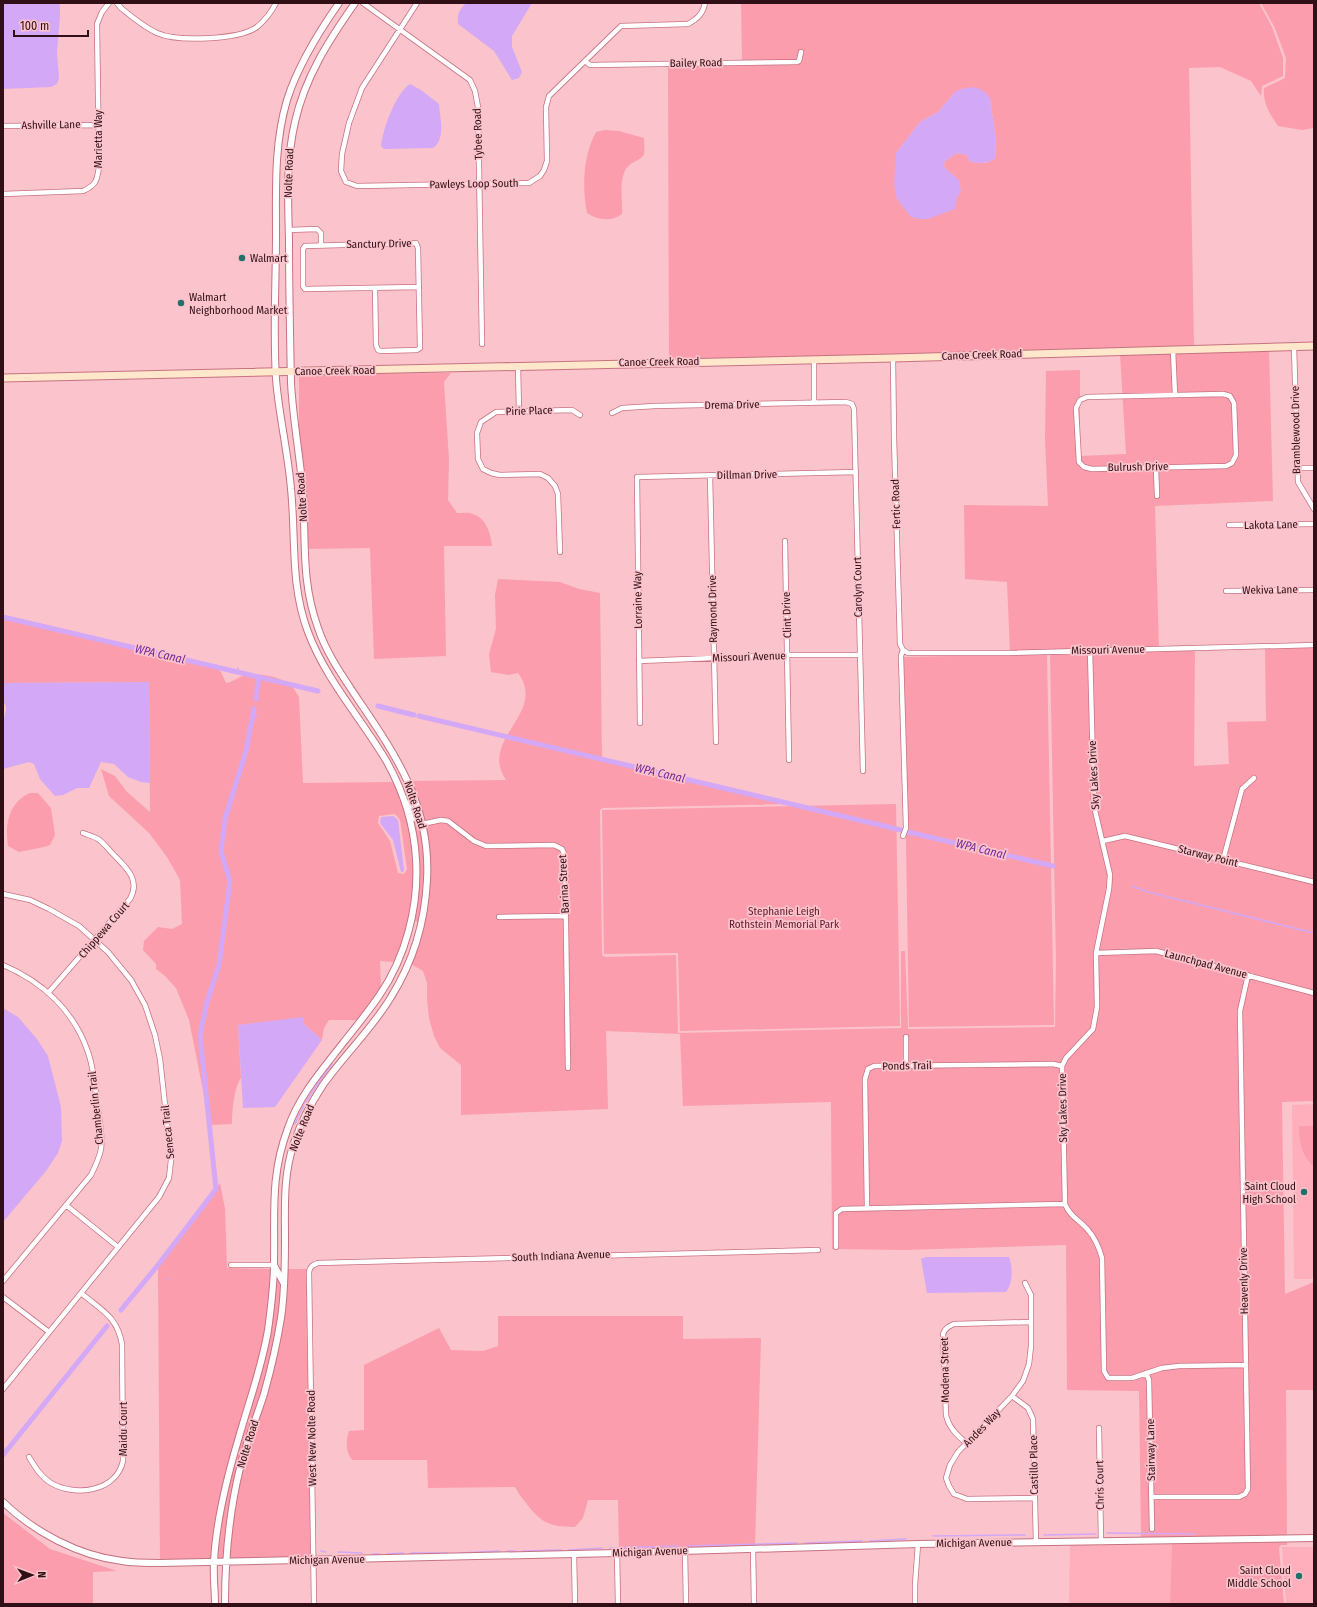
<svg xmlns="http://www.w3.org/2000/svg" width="1317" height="1607" font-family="'Fira Sans Condensed',sans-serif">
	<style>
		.built { fill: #feafbb }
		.green { fill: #fb9dac; fill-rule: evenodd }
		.water { fill: #d3a8f6 }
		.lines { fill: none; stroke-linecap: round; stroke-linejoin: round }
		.stream { stroke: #d3a8f6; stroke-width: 1.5 }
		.canal { stroke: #d3a8f6; stroke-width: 5 }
		.minor-casing { stroke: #c67281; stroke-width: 6 }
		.tertiary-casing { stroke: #c67281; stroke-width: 8 }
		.secondary-casing { stroke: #c67281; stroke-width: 9 }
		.minor { stroke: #fff; stroke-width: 4.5 }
		.tertiary { stroke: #fff; stroke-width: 6 }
		.secondary { stroke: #fee7cb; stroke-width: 7 }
		.poi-dot { fill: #256f6a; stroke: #fbc3cb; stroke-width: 1.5 }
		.labels { text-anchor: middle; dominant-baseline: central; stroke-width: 3.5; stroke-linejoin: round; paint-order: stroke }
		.street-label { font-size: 11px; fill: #300f16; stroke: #fbc3cb }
		.poi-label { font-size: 11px; fill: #300f16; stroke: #fbc3cb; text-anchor: start }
		.park-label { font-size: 11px; fill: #62182c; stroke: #fbc3cb }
		.water-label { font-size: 12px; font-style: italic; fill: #702a9b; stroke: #fbc3cb }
	</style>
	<rect width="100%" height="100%" fill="#fbc3cb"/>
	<!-- built -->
	<path class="built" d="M1314 1104V1279H1294L1292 1105Z
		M1172 1543 1170 1604H1069L1070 1545Z
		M1282 1547H1314V1604H1286Z"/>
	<!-- green -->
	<path class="green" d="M741 3H1259L1272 27 1283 58V76L1262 86 1261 96 1251 81 1220 67 1189 68 1194 347 893 355 669 359 668 66H736V61H741L742 59ZM956 91 990 98 996 140 995 159 986 163 970 162 967 155 957 153 945 161 944 167C955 177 966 182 957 198L896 153 920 122 938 112Z
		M1261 3H1314V128L1302 130 1278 126C1269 112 1263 104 1264 88L1285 78 1286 58 1274 26Z
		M605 130 619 131 644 138C644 143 645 150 644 154 642 161 628 161 624 173 619 187 623 200 622 214 612 222 597 220 587 213 582 186 583 156 596 132Z
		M1269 350 1273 501 1155 506 1159 650 1195 649 1194 766 1229 764 1227 722 1266 721 1265 648H1314V1101L1282 1102 1285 1294 1314 1282V1390H1286L1287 1536 1141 1539 1139 1391 1067 1390 1066 1245 905 1250 832 1249 831 1102 683 1106 680 1034 606 1031 608 1109 461 1115V1065L440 1048 434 1036 429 1018 427 999V983L423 971 411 964C414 955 418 947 421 938 436 889 434 828 411 781L506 780C478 739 548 713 518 673L509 675 491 672 489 654 496 629 495 595 498 579 560 582 579 589 600 593 602 759 787 804 603 808 600 810 602 955 605 957 676 955 678 1033 901 1028V951H905L908 1029 1055 1027 1056 962 1050 654 1049 653H1010L1007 582 965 579 964 505 1048 506 1045 440 1046 371 1080 370V456L1126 454 1120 354Z
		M451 373 444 382 449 460 448 500 457 513C462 513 469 512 473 514 486 518 491 534 492 546H444L446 656 374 659 370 548 307 549 299 436V374Z
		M3 618 59 632 216 667 221 672 226 683C233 682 237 678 243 676 258 672 280 676 292 686 294 689 297 694 299 697L303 783 393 782C416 827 419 884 406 932 403 941 399 950 396 958L394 962 380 961 381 988 357 1020H329L324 1028 322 1040 303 1023V1018L238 1025 241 1078C234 1087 232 1112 232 1124L210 1125 189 1020 176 988 164 975 156 969V964L143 950 144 941 158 927 172 929 182 924 180 880 167 857 149 833 109 796 101 769 115 776 127 792 150 812 149 682 3 683ZM394 814 397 816 400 820 407 869 404 874 398 873 390 841 378 823 379 816Z
		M1047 654 1054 1025 909 1027 903 657Z
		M30 793H38L51 808 55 835 50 845 44 847 19 852 8 846C5 825 8 803 30 793Z
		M896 804 900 1026 680 1031 678 953 604 954 602 810Z
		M413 820 420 826 424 852V878L422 905 419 922 414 921C420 887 421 853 413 820Z
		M1299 1126H1314V1167C1302 1156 1299 1142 1299 1126Z
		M220 1183 225 1209 227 1268 271 1269 265 1333 258 1364 235 1439 219 1503 211 1559 160 1561 158 1268Z
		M288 1269H310L312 1558 229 1559C232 1528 235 1496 243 1466 250 1442 259 1420 266 1397 279 1356 287 1311 288 1269Z
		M277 1273 281 1285 278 1316 271 1353 261 1395 237 1466 228 1511 224 1559H217L224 1506 240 1440 264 1365 270 1333Z
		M498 1316H683V1339L761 1338 755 1546 619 1551 618 1500H588L583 1518 575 1527C550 1527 541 1523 526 1503 522 1498 518 1493 515 1487L428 1488 427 1460H352C345 1450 346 1441 349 1431L364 1430V1365L439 1328 451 1350 483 1351 498 1346Z
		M3 1513 50 1549 117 1571 93 1572V1604H3Z
		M1287 1542V1545H1281L1279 1548 1284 1604H1170L1172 1543Z"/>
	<!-- water -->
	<path class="water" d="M3 3H59L60 6V16L57 53 59 78 57 84 51 87 3 89Z
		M466 3H532L512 36V47L522 72 519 78 512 80 494 51 458 24C457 15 459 10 466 3Z
		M410 84 421 90 439 104C440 119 446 138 433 148L384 149 381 146C383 129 395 94 410 84Z
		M974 87 984 91 990 98 996 140 995 159C986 164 980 163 970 162L967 155 957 153 945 161 944 167 959 180 961 191 957 198 955 209 928 219H917L910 216 897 199 894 184 896 153 920 122 938 112 956 91 965 88Z
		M149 682 150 783 141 782 128 777 114 764 101 762 89 788H77L63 795 55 796 40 779 34 764 29 762 3 769V721L6 711V706L3 701V683Z
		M393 816 398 820 404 870 403 872H401L393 840 380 823 381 817Z
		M3 1008 18 1017 37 1039 48 1056 61 1107 62 1141 58 1153 46 1171 3 1222Z
		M303 1017V1023L322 1040 275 1107 243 1108 238 1025Z
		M926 1257H1009C1013 1267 1013 1283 1006 1292L927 1293 921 1259Z"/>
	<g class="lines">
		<!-- stream -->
		<path class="stream" d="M236 672 238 668
			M253 715 257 716
			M1132 886 1148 892 1314 933
			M295 1124C304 1102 318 1083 332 1064
			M158 1265 159 1267
			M168 1279H169
			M44 1405 45 1406
			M1107 1533 1194 1534
			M1044 1535 1096 1534
			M933 1536 1025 1535
			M870 1541 906 1539
			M805 1543 862 1541
			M687 1546 797 1543
			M610 1548 678 1546
			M569 1550 602 1548
			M321 1551 326 1552
			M508 1551H515
			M523 1551 561 1550
			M338 1552 362 1553
			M411 1553H448
			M459 1553 499 1551
			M373 1554H380
			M387 1554 403 1553"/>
		<!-- canal -->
		<path class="canal" d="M3 617 318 691
			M256 699 259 677
			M378 706 414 715
			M419 716 901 830
			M908 832 1053 866
			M121 1310 158 1265 216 1189 200 1035 207 1002 219 965 230 881 221 852 225 819 246 751 254 709
			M3 1455 107 1326"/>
		<!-- minor casing -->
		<g class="minor-casing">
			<path id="minor" d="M117 3 121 8C132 17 144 27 157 33 177 42 239 40 257 27 264 21 272 11 276 3
				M363 3 470 80 475 91 478 107 482 344
				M417 3 362 88 349 123 342 154 341 171 346 182 357 186 529 183 540 176 544 170 547 161 546 107 549 96 621 26 688 24C697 19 703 14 705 3
				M585 61 590 65 797 62 799 61 801 52
				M3 126 98 125
				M3 194 83 191C96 185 97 181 99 167L97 24 102 12 109 3
				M288 230 317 229 321 233V245
				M375 288 376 345 378 350 381 351 417 350 420 348 418 248 416 243 305 246 303 249V286L305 289 419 287
				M1294 347 1298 482 1314 509
				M1173 350 1175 395
				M893 358 894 438 900 644 903 650
				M814 359V402
				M518 366 519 411
				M1223 394 1230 396 1234 403 1236 455 1232 463 1226 466 1092 469 1084 467 1079 462 1076 408 1080 400 1087 397Z
				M612 413 622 408 655 406 846 402 852 404 854 409 863 771
				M1156 467 1157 496
				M1296 468H1314
				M710 476 716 742
				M1229 525 1314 524
				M785 541 789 760
				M560 552 558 494 555 486 548 478 540 474 500 475 491 473 483 469 478 459 477 433 481 422 496 412 572 410 580 415
				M1226 591 1314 590
				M903 650 908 653H1008L1314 645
				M903 650 901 656 906 828 903 836
				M1090 650 1094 806 1110 875 1109 889 1096 953 1097 1007 1093 1029 1066 1058 1062 1066 1065 1204C1070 1217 1080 1220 1088 1230 1095 1238 1099 1247 1102 1258L1104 1371 1108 1378H1132L1162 1368 1179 1366 1246 1365
				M639 661 788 655H860
				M640 723 637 477 856 472
				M422 824 441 820 448 821 474 841 486 846 554 845 562 849 565 856 568 1068
				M1103 841 1125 836 1314 882
				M1223 860 1242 789 1254 778
				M3 894 30 900 49 909 79 926 108 952 131 980 145 1005 155 1035 160 1059 171 1160 169 1178 159 1197 3 1389
				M499 917 566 916
				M1096 953 1156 951 1314 993
				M3 965C43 982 74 1011 88 1052 94 1069 95 1086 97 1104 99 1118 103 1135 101 1149 99 1159 95 1167 91 1175L3 1281
				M48 993 130 899C141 880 126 867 113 854 108 849 103 842 98 839 93 836 88 835 83 833
				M906 1037V1066
				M66 1205 118 1247
				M867 1208 865 1079 868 1069 874 1066 1053 1064 1062 1066
				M836 1247V1213L842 1209 1065 1204
				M231 1265H274
				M1025 1283 1031 1295V1346L1029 1364 1023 1381 1012 1396 958 1452 950 1465 946 1478 949 1486 954 1494 967 1499 1035 1498
				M3 1297 49 1332
				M1146 1373 1149 1380 1152 1529
				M1012 1396 1028 1408 1033 1419 1036 1542
				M1099 1428 1101 1542
				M966 1443C957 1435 949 1428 946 1415L943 1334C945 1328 949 1326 954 1324L1031 1322
				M29 1457C35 1467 41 1477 51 1483 75 1497 116 1492 123 1461L122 1344C117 1316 101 1310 81 1293
				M1152 1497H1239L1245 1494 1248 1489 1240 1011 1248 975
				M753 1549 754 1604
				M685 1551 686 1604
				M617 1553 618 1604
				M574 1554 575 1604
				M314 1604 309 1272C310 1266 313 1265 318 1263L818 1250
				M915 1604V1585L918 1544"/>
		</g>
		<!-- tertiary casing -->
		<g class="tertiary-casing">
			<path id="tertiary" d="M409 803 414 817 422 824
				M274 1265 283 1282
				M3 1502C34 1532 79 1556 122 1561 134 1563 147 1563 159 1563L617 1553 918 1544 1314 1538
				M215 1604C215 1590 213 1576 214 1562 216 1520 227 1477 239 1437 249 1401 262 1367 268 1330 271 1308 274 1285 274 1263 275 1213 270 1176 288 1128 299 1096 322 1070 343 1043 355 1028 368 1012 379 996 406 957 419 906 416 859 414 825 403 791 387 762 361 718 326 680 308 632 290 585 296 537 291 489 288 452 279 416 276 379 273 331 276 283 276 235 276 189 274 144 287 100 298 65 318 33 339 3
				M225 1604C225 1558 229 1513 240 1468 246 1443 256 1419 264 1394 271 1369 277 1343 281 1318 285 1292 285 1266 285 1240 285 1207 283 1175 294 1143 301 1122 311 1103 323 1085 344 1055 372 1029 391 997 413 962 425 922 427 880 431 808 398 758 359 701 344 678 327 655 318 628 301 581 306 541 303 493 300 456 293 420 291 383 290 335 289 287 289 240 288 200 286 160 295 122 305 77 329 40 355 3"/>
		</g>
		<!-- secondary casing -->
		<g class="secondary-casing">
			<path id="secondary" d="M3 378 893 358 1314 346"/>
		</g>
		<!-- minor -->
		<use href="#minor" class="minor"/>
		<!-- tertiary -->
		<use href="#tertiary" class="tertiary"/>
		<!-- secondary -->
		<use href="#secondary" class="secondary"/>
	</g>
	<!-- markers -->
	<g class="poi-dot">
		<circle cx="242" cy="258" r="4"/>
		<circle cx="181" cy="303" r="4"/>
		<circle cx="1304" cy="1192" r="4"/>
		<circle cx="1299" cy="1576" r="4"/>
	</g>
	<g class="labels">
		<!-- street labels -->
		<g class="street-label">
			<text transform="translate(696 63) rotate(-1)">Bailey Road</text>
			<text transform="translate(51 125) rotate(-1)">Ashville Lane</text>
			<text transform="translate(478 134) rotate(-92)">Tybee Road</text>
			<text transform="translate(98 139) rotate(-90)">Marietta Way</text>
			<text transform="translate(289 173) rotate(-88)">Nolte Road</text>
			<text transform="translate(474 184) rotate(-1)">Pawleys Loop South</text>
			<text transform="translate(379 244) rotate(-1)">Sanctury Drive</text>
			<text transform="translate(982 355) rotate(-2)">Canoe Creek Road</text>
			<text transform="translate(659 362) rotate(-1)">Canoe Creek Road</text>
			<text transform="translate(335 371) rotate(-1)">Canoe Creek Road</text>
			<text transform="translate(732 405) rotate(-1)">Drema Drive</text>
			<text transform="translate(529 411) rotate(-2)">Pirie Place</text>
			<text transform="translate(1296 430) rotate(-91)">Bramblewood Drive</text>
			<text transform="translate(1138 467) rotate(-1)">Bulrush Drive</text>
			<text transform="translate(747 475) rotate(-1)">Dillman Drive</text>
			<text transform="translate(302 497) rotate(-94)">Nolte Road</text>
			<text transform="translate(896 504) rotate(-92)">Fertic Road</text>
			<text transform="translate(1271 525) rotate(-1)">Lakota Lane</text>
			<text transform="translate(858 587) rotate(-91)">Carolyn Court</text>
			<text transform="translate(1270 590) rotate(-1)">Wekiva Lane</text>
			<text transform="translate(638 600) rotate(-91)">Lorraine Way</text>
			<text transform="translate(713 609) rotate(-91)">Raymond Drive</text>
			<text transform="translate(787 615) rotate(-92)">Clint Drive</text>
			<text transform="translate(1108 650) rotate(-1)">Missouri Avenue</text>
			<text transform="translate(749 657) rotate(-2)">Missouri Avenue</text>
			<text transform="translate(1094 775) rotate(-93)">Sky Lakes Drive</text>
			<text transform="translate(415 805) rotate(72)">Nolte Road</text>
			<text transform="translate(1208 856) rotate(14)">Starway Point</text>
			<text transform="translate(564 884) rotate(-93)">Barina Street</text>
			<text transform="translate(104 930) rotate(-49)">Chippewa Court</text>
			<text transform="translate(1206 964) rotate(15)">Launchpad Avenue</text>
			<text transform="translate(907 1066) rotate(-1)">Ponds Trail</text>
			<text transform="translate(96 1108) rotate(-96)">Chamberlin Trail</text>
			<text transform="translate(1063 1108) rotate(-91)">Sky Lakes Drive</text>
			<text transform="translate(302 1128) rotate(-68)">Nolte Road</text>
			<text transform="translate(168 1132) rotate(-96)">Seneca Trail</text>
			<text transform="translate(561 1256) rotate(-2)">South Indiana Avenue</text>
			<text transform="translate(1244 1281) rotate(-91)">Heavenly Drive</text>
			<text transform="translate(945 1370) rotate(-91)">Modena Street</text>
			<text transform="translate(982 1428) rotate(-46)">Andes Way</text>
			<text transform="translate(123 1429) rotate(-90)">Maidu Court</text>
			<text transform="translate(312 1438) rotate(-91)">West New Nolte Road</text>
			<text transform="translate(248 1444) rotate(-73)">Nolte Road</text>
			<text transform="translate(1151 1450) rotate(-91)">Stairway Lane</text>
			<text transform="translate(1034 1465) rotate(-91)">Castillo Place</text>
			<text transform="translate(1100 1485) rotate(-91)">Chris Court</text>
			<text transform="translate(974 1543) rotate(-1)">Michigan Avenue</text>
			<text transform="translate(650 1552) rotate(-2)">Michigan Avenue</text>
			<text transform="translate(327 1560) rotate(-1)">Michigan Avenue</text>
		</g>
		<!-- poi labels -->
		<g class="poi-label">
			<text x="250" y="258">Walmart</text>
			<text x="189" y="297">Walmart<tspan x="189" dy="13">Neighborhood Market</tspan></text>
			<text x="1296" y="1186" text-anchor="end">Saint Cloud<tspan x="1296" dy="13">High School</tspan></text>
			<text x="1291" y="1570" text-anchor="end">Saint Cloud<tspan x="1291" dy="13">Middle School</tspan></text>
		</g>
		<!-- park labels -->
		<g class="park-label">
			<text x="784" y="911">Stephanie Leigh<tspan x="784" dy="13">Rothstein Memorial Park</tspan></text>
		</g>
		<!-- water labels -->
		<g class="water-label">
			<text transform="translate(160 654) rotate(13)">WPA Canal</text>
			<text transform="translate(660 773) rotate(13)">WPA Canal</text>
			<text transform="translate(981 849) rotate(14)">WPA Canal</text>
		</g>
	</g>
	<!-- border -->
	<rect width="1317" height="1607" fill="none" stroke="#300f16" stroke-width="8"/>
	<!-- north arrow -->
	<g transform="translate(32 1575) rotate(89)" stroke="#fbc3cb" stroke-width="3" paint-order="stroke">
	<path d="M0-3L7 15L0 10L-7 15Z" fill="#300f16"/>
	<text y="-6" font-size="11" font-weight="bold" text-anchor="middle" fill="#300f16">N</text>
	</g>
	<!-- scale -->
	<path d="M14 30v6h74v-6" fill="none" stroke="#300f16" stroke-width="2"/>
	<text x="20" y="30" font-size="12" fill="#300f16" stroke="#fbc3cb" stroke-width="3" paint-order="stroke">100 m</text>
</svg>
